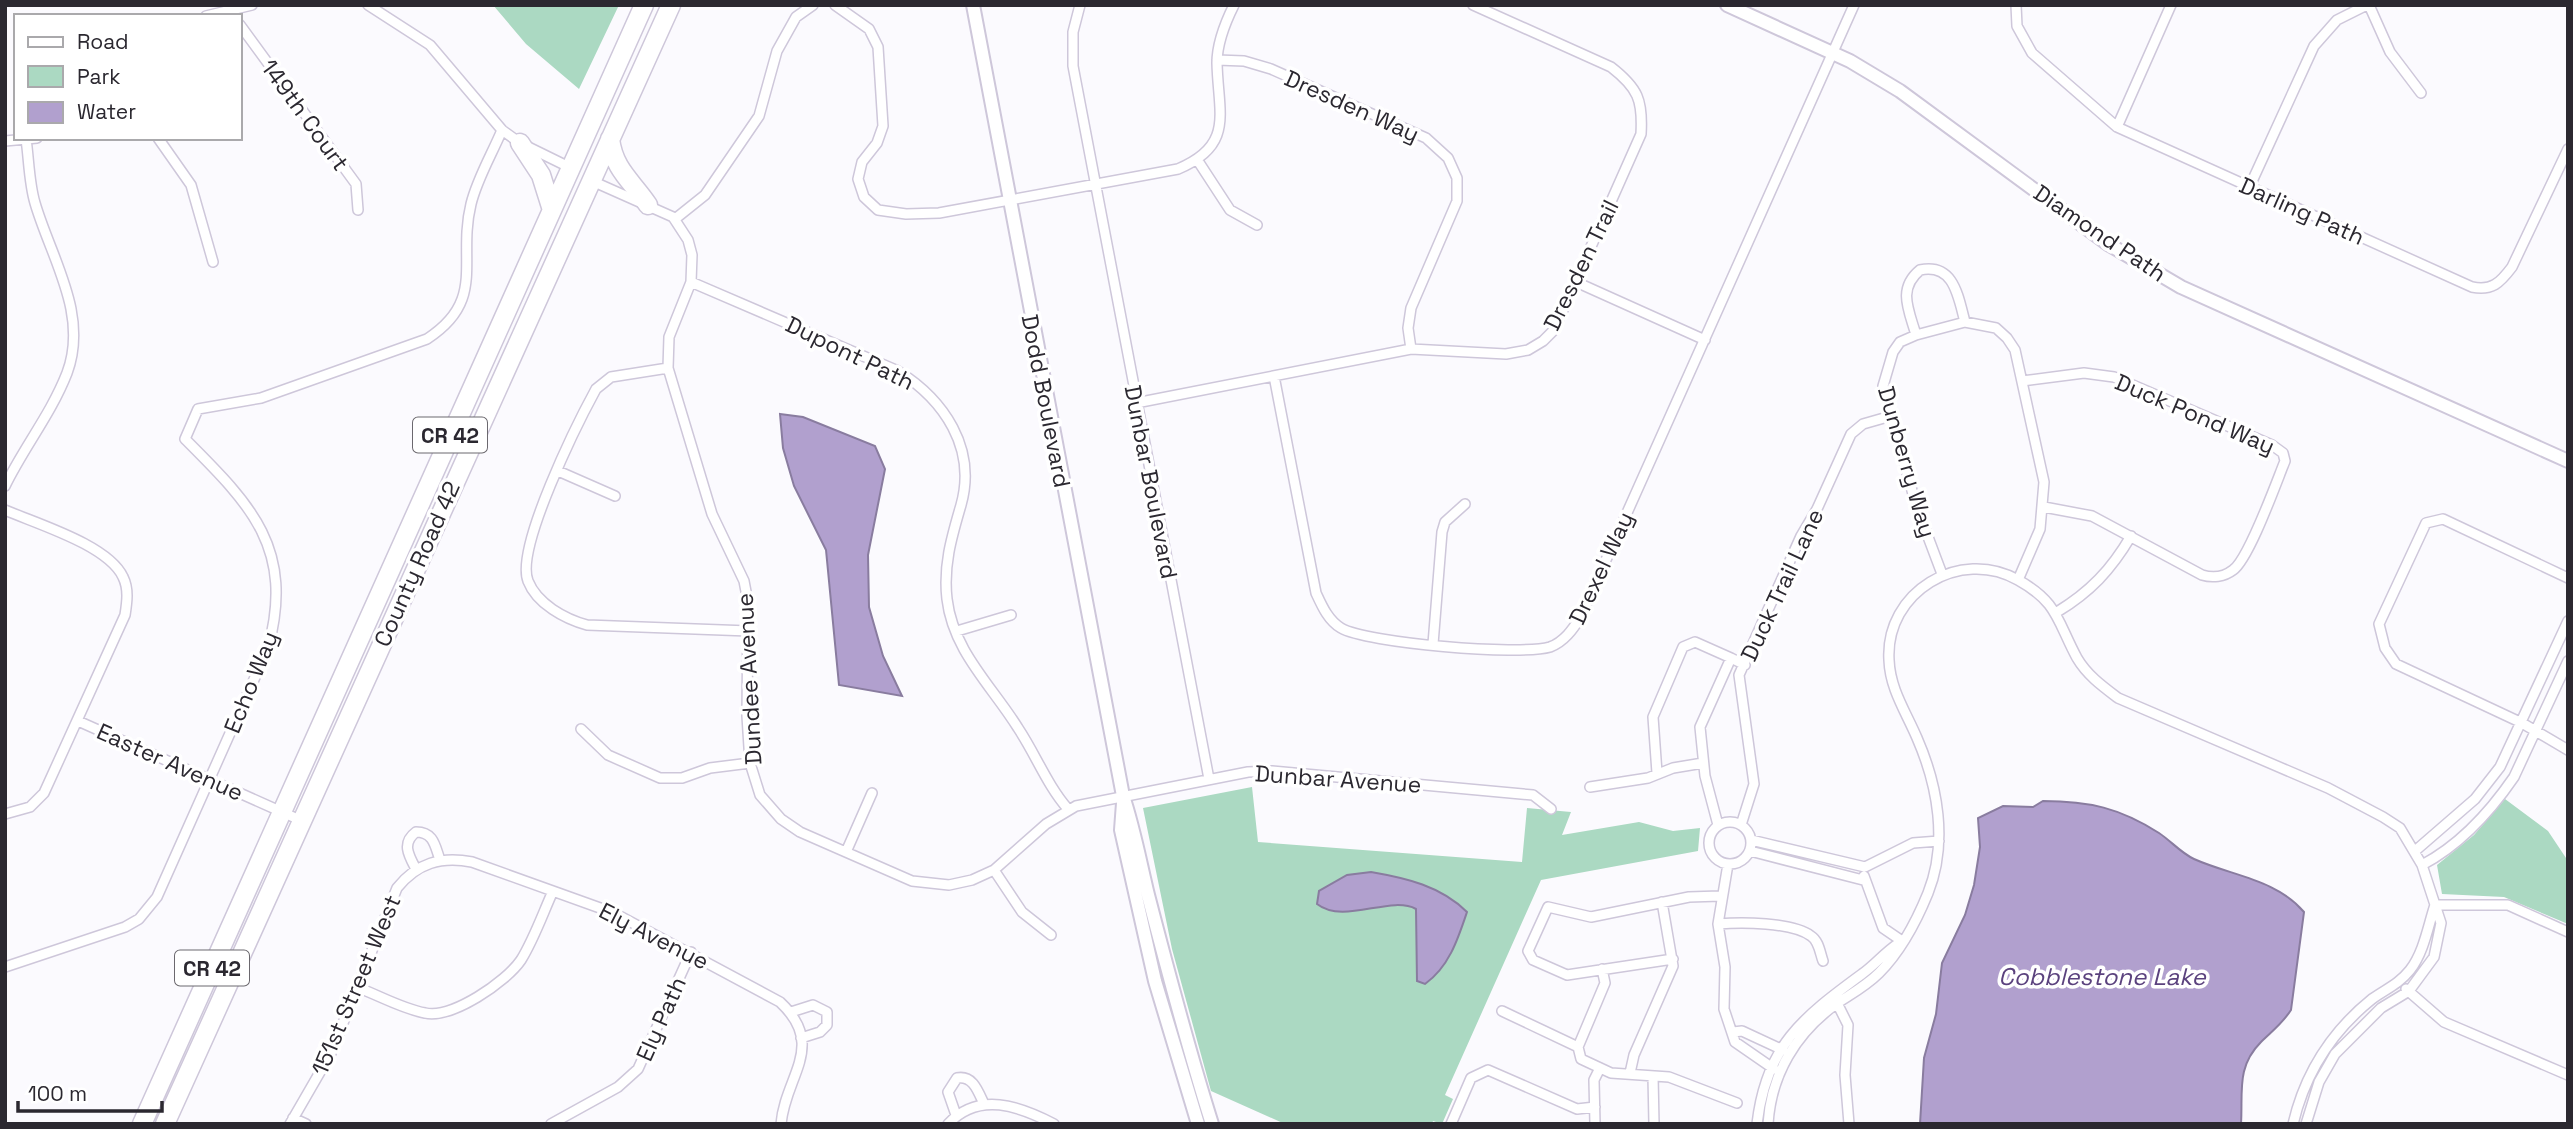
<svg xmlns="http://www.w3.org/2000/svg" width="2573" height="1129" font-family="'Space Grotesk',sans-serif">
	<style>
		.green { fill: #abd9c2 }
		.water { fill: #b1a0ce; stroke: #897c9f; stroke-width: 2 }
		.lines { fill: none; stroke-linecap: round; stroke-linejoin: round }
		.street-casing { stroke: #cec7da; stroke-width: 12 }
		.secondary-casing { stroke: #cec7da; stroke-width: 16 }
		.highway-casing { stroke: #cec7da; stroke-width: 21 }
		.street { stroke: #fff; stroke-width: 9 }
		.secondary { stroke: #fff; stroke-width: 12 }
		.highway { stroke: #fff; stroke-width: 18 }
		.labels { text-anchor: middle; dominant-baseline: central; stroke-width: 7; stroke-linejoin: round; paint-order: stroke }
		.shield { fill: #fff; stroke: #6b686e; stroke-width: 2 }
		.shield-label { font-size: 21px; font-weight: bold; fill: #2b2830 }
		.street-label { font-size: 23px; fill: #2b2830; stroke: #fff }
		.water-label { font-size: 24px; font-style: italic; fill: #5b427e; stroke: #fff }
	</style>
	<rect width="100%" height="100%" fill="#fbfafe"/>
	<!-- green -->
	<path class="green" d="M493 5H619L579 89 526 44Z
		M1252 787 1258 842 1522 862 1527 808 1571 812 1562 835 1639 822 1673 831 1700 828 1698 851 1541 880 1445 1095 1453 1099 1442 1124 1433 1121 1432 1124H1285L1211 1091 1172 949 1143 808Z
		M2505 799 2548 831 2568 861V924L2504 897 2442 894 2437 865 2474 835Z"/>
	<!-- water -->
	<path class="water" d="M780 414 803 417 875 446 885 469 868 555 869 607 883 656 902 696 839 685 826 550 794 486 783 448Z
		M2043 801C2089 801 2120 808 2159 833 2171 841 2181 853 2194 859 2232 876 2276 879 2304 912L2291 1010C2282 1024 2272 1031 2261 1042 2236 1067 2243 1092 2241 1124H1920L1924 1058 1936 1014 1942 963 1965 915 1974 885 1980 847 1978 818 2003 806 2033 807Z
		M1371 872C1406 878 1441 886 1467 912 1458 939 1449 967 1425 984L1417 981 1416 909C1390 895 1344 925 1317 904L1319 891 1347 875Z"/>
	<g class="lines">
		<!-- street casing -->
		<g class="street-casing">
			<path id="street" d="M368 5 430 45 502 130 520 143 571 168
				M835 5 869 29 878 47 883 126 877 143 862 162 858 179 864 197 878 210 906 214 939 213 1178 169C1235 145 1218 113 1217 63 1217 43 1225 23 1234 5
				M1080 5 1073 32V66L1209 779
				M2016 5 2017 26 2032 53 2117 127 2472 287C2492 291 2500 283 2512 267L2568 149
				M2369 5 2390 52 2421 93
				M206 16 252 5
				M240 25 356 184 358 210
				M1217 60 1244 61 1271 69 1426 138 1448 158 1457 178V201L1411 308 1408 328 1411 349
				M2117 127 2171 5
				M158 138 191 185 213 262
				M5 141 37 138
				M1198 161 1230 210 1257 225
				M592 181 673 217 688 240 692 255 691 282 669 337 668 368 712 514 744 581 748 602 747 716 750 763 760 795 781 819 800 832 912 881 949 885 972 880 994 870 1046 824 1076 806 1248 772 1272 771 1533 795 1551 809
				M2249 188 2314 46 2337 20 2367 5
				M675 219 705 195 759 116 777 51 796 17 813 5
				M691 282 898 371C944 400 977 448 961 505 952 536 943 565 947 599 953 651 992 686 1018 728 1036 755 1047 785 1068 809
				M1576 282 1705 340
				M1916 335C1909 310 1897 289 1920 270 1954 263 1958 296 1965 322
				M668 368 611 377 596 389C578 422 515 548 528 581 537 604 565 619 587 625L749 631
				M1274 376 1316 593C1322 606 1328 620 1341 628 1366 643 1520 656 1550 647 1564 642 1573 629 1580 618L1854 5
				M2022 381 2084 373 2114 377 2272 445 2283 453 2285 461C2276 483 2249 559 2233 570 2224 577 2212 578 2202 575L2092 516 2044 507
				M1136 403 1411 349 1506 354 1528 350 1543 341 1554 330 1641 134C1643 100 1638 88 1611 67L1473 5
				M558 471 615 496
				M5 486C24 447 51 414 67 373 89 314 51 258 35 203 29 183 29 160 26 139
				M5 510C37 524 108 545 123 577 129 589 127 602 125 615L44 793 30 807 5 814
				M1942 574 1916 505 1883 386 1893 352 1900 342 1916 335 1965 322 1996 328 2007 338 2015 350 2044 482 2040 529 2018 580
				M2568 578 2443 519 2426 523 2379 624 2385 648 2396 664 2522 723 2568 750
				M2057 612C2090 592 2111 570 2131 536
				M957 631 1011 615
				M1433 644 1442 532 1445 522 1465 504
				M78 721 300 820
				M581 729 608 755 660 778H682L710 768 750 763
				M1657 773 1653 717 1683 647 1695 642 1731 658
				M1590 787 1648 778 1673 768 1703 763
				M1709 843a21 21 0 1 1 42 0a21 21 0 1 1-42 0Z
				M1718 825 1705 776 1700 727 1731 658 1745 665
				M1741 825 1754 784 1739 675 1801 536 1817 509 1851 434 1863 424 1891 416
				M1751 840 1865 867 1913 843 1939 841
				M1750 851 1863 880
				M2415 851 2475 799 2500 767 2568 621
				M846 852 872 793
				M1728 864 1718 924 1725 967 1724 1009 1735 1042 1774 1069
				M2422 865C2460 845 2490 812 2514 777L2568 661
				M416 869C409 856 401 843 416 832 434 832 435 846 440 860
				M994 870 1022 912 1051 935
				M1864 876 1883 928 1902 941
				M2435 905H2508L2568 932
				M1718 924C1741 922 1792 922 1811 936 1819 941 1820 953 1823 961
				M1673 959 1567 975 1533 960 1528 951 1548 907 1591 917 1689 897 1720 896
				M5 967 125 927 139 919 157 897 268 648C295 548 251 505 185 439L198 409 261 398 427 339C487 300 457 261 471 204 477 179 492 154 502 130
				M359 988C380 996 403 1009 425 1013 452 1019 506 982 521 960 534 939 543 913 553 891
				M2406 989 2444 1022 2568 1075
				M1835 999 1848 1025 1845 1075 1849 1124
				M1502 1011 1578 1047 1581 1059 1611 1073 1669 1077 1737 1103
				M791 1012 813 1005 827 1012V1025L820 1032 801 1038
				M1733 1032 1742 1031 1783 1050
				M1578 1047 1605 983 1602 969
				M1630 1073 1634 1055 1673 966 1662 902
				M1653 1076 1654 1124
				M956 1115 948 1092 957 1078C973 1075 978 1091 984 1104
				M293 1118 306 1124
				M290 1124 331 1053 397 888C417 863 441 856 472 862L614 913 780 1002C827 1046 785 1076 781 1124
				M551 1124 618 1087 638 1069 691 952
				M948 1124C979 1091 1019 1106 1054 1124
				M1451 1124 1471 1078 1488 1070 1577 1109 1595 1107
				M1595 1124 1594 1080 1600 1068
				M1757 1124C1766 1046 1802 1018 1862 974 1875 965 1885 952 1899 943
				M1768 1124C1771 1074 1796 1033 1836 1004 1851 994 1866 986 1879 973 1900 952 1917 920 1928 893 1948 843 1938 786 1917 738 1906 712 1890 689 1889 660 1885 592 1960 547 2018 580 2058 602 2057 621 2077 658 2087 675 2102 686 2118 698L2328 788 2383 817 2400 828 2422 865 2441 923 2434 957 2409 991 2381 1008 2335 1054 2319 1082 2306 1124
				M2293 1124C2305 1073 2331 1032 2372 999 2386 989 2399 984 2410 970 2424 952 2428 926 2435 905"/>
		</g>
		<!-- secondary casing -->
		<g class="secondary-casing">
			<path id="secondary" d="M973 5 1123 796C1134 829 1140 862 1148 895 1168 972 1188 1048 1212 1124
				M1727 5 1850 61 1900 91 2108 244 2181 287 2568 461
				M1123 803 1121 830 1155 981 1198 1124"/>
		</g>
		<!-- highway casing -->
		<g class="highway-casing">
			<path id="highway" d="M610 139C614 170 632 181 648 205
				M520 143 541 175 552 210
				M142 1124 644 5
				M165 1124 671 5"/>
		</g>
		<!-- street -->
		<use href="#street" class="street"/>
		<!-- secondary -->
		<use href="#secondary" class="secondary"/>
		<!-- highway -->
		<use href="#highway" class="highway"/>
	</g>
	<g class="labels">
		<!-- shield labels -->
		<g class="shield">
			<rect x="413" y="417.5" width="74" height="35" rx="5"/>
			<rect x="175" y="950.5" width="74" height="35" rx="5"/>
		</g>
		<g class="shield-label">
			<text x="450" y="435">CR 42</text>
			<text x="212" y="968">CR 42</text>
		</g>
		<!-- street labels -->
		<g class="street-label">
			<text transform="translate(1352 106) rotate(24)">Dresden Way</text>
			<text transform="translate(305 115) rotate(54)">149th Court</text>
			<text transform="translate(2302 211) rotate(24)">Darling Path</text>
			<text transform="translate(2100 233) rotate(34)">Diamond Path</text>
			<text transform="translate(1581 265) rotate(-64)">Dresden Trail</text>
			<text transform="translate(850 353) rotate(26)">Dupont Path</text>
			<text transform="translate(1046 401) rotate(79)">Dodd Boulevard</text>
			<text transform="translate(2195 414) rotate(23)">Duck Pond Way</text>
			<text transform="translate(1907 462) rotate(74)">Dunberry Way</text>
			<text transform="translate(1151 482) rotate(79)">Dunbar Boulevard</text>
			<text transform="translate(417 564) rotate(-66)">County Road 42</text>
			<text transform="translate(1601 568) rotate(-65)">Drexel Way</text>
			<text transform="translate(1782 585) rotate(-65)">Duck Trail Lane</text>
			<text transform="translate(749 679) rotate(-93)">Dundee Avenue</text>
			<text transform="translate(251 682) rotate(-68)">Echo Way</text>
			<text transform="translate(170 762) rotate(24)">Easter Avenue</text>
			<text transform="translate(1338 779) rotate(4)">Dunbar Avenue</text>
			<text transform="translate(654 936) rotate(27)">Ely Avenue</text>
			<text transform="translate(356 985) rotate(-67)">151st Street West</text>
			<text transform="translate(661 1019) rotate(-66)">Ely Path</text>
		</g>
		<!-- water labels -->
		<g class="water-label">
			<text x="2102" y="976">Cobblestone Lake</text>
		</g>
	</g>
	<!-- border -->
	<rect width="2573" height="1129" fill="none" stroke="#2b2830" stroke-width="14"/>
	<!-- legend -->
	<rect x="14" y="14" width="228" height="126" fill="#ffffff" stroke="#aaa9ac" stroke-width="2"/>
	<rect x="28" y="37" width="35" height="10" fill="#ffffff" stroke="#aaa9ac" stroke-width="2"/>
	<text x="77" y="49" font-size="21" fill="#2b2830">Road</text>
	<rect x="28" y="66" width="35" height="21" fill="#abd9c2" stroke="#aaa9ac" stroke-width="2"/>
	<text x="77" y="84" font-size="21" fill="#2b2830">Park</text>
	<rect x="28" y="102" width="35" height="21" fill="#b1a0ce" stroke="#aaa9ac" stroke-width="2"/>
	<text x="77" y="119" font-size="21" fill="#2b2830">Water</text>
	<!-- scale -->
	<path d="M18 1101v10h144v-10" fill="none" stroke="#2b2830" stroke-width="3.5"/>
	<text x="28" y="1101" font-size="21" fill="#2b2830" stroke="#ffffff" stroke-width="5" paint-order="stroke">100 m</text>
</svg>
